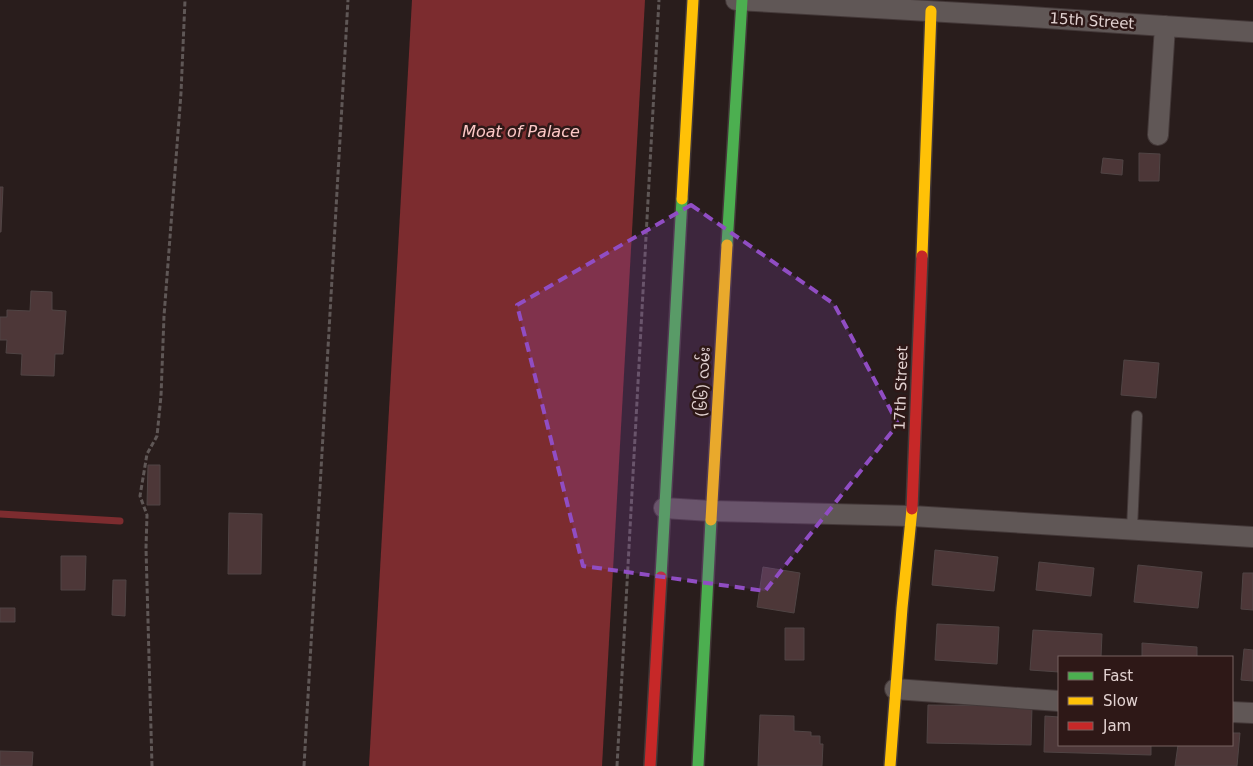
<svg xmlns="http://www.w3.org/2000/svg" width="1253" height="766" font-family="'DejaVu Sans','Noto Sans Myanmar',sans-serif">
	<style>
		.water { fill: #7c2c2f }
		.lines { fill: none; stroke-linecap: round; stroke-linejoin: round }
		.stream { stroke: #7c2c2f; stroke-width: 7 }
		.building { fill: #4d3738; stroke: #504444 }
		.lane-casing { stroke: #433838; stroke-width: 12 }
		.street-casing { stroke: #433838; stroke-width: 22 }
		.fast-casing { stroke: #433838; stroke-width: 14 }
		.slow-casing { stroke: #433838; stroke-width: 14 }
		.jam-casing { stroke: #433838; stroke-width: 14 }
		.path { stroke: #5f5756; stroke-width: 3; stroke-dasharray: 5 2.5; stroke-linecap: butt }
		.lane { stroke: #605756; stroke-width: 10 }
		.street { stroke: #605756; stroke-width: 20 }
		.fast { stroke: #4caf50; stroke-width: 11 }
		.slow { stroke: #ffc107; stroke-width: 11 }
		.jam { stroke: #c62828; stroke-width: 11 }
		.marked { fill: #904dc3; fill-opacity: 0.2; stroke: #904dc3; stroke-width: 4; stroke-dasharray: 10 6; stroke-linejoin: round }
		.labels { text-anchor: middle; dominant-baseline: central; stroke-width: 5; stroke-linejoin: round; paint-order: stroke }
		.street-label { font-size: 15px; fill: #e2d2d1; stroke: #2e1817 }
		.water-label { font-size: 16px; font-style: italic; fill: #fcc8c6; stroke: #2e1817 }
	</style>
	<rect width="100%" height="100%" fill="#291d1c"/>
	<!-- water -->
	<path class="water" d="M412 0H645L602 766H369Z"/>
	<g class="lines">
		<!-- stream -->
		<path class="stream" d="M0 514 120 521"/>
	</g>
	<!-- building -->
	<path class="building" d="M1139 153 1160 154 1159 181H1139Z
		M1103 158 1123 160 1122 175 1101 173Z
		M0 187H3L1 232H0Z
		M31 291 52 292V310L66 311 63 354H55L54 376 21 375 22 354 6 353 7 340H0V317H7V310L30 311Z
		M1124 360 1159 363 1156 398 1121 395Z
		M148 465H160V505H147Z
		M229 513 262 514 261 574H228Z
		M935 550 998 557 994 591 932 585Z
		M61 556H86L85 590H61Z
		M1039 562 1094 568 1091 596 1036 590Z
		M1138 565 1202 572 1198 608 1134 602Z
		M763 567 800 573 794 613 757 607Z
		M1243 573H1253V610L1241 609Z
		M113 580H126L125 616 112 615Z
		M0 608H15V622H0Z
		M937 624 999 627 997 664 935 660Z
		M785 628H804V660H785Z
		M1033 630 1102 634 1101 657H1059V672L1030 670Z
		M1142 643 1197 647V657H1142Z
		M1244 649 1253 650V681L1241 680Z
		M928 705 1032 706 1031 745 927 743Z
		M760 715 794 716V731L811 732V736H820V744H823L822 766H758Z
		M1045 716 1059 717V745H1151V755L1044 752Z
		M1232 733H1240L1237 766H1175L1178 745H1232Z
		M0 751 33 752 32 766H0Z"/>
	<g class="lines">
		<!-- lane casing -->
		<g class="lane-casing">
			<path id="lane" d="M1132 529 1137 416"/>
		</g>
		<!-- street casing -->
		<g class="street-casing">
			<path id="street" d="M736 0 1015 16 1253 32
				M1158 135 1165 26
				M664 508 711 511 912 516 1253 537
				M895 689 1059 701
				M1232 712 1253 713"/>
		</g>
		<!-- fast casing -->
		<g class="fast-casing">
			<path id="fast" d="M727 245 742 0
				M661 577 682 199
				M698 766 711 520"/>
		</g>
		<!-- slow casing -->
		<g class="slow-casing">
			<path id="slow" d="M682 199 693 0
				M922 256 931 11
				M711 520 727 245
				M890 766 902 608 912 509"/>
		</g>
		<!-- jam casing -->
		<g class="jam-casing">
			<path id="jam" d="M912 509 922 256
				M650 766 661 577"/>
		</g>
		<!-- path -->
		<path class="path" d="M152 766 146 548 147 515 140 496 147 454 157 436 161 396 164 316 181 93 185 0
			M304 766 348 0
			M617 766 659 0"/>
		<!-- lane -->
		<use href="#lane" class="lane"/>
		<!-- street -->
		<use href="#street" class="street"/>
		<!-- fast -->
		<use href="#fast" class="fast"/>
		<!-- slow -->
		<use href="#slow" class="slow"/>
		<!-- jam -->
		<use href="#jam" class="jam"/>
	</g>
	<!-- marked area -->
	<path class="marked" d="M691 205 834 304 898 424 765 591 583 566 517 305Z"/>
	<g class="labels">
		<!-- street labels -->
		<g class="street-label">
			<text transform="translate(1092 21) rotate(4)">15th Street</text>
			<text transform="translate(703 382) rotate(-87)">(၆၆) လမ်း</text>
			<text transform="translate(901 388) rotate(-88)">17th Street</text>
		</g>
		<!-- water labels -->
		<g class="water-label">
			<text x="521" y="131">Moat of Palace</text>
		</g>
	</g>
	<!-- legend -->
	<rect x="1058" y="656" width="175" height="90" fill="#2e1817" stroke="#766261"/>
	<rect x="1068" y="672" width="25" height="8" fill="#4caf50" stroke="#766261"/>
	<text x="1103" y="681" font-size="15" fill="#e2d2d1">Fast</text>
	<rect x="1068" y="697" width="25" height="8" fill="#ffc107" stroke="#766261"/>
	<text x="1103" y="706" font-size="15" fill="#e2d2d1">Slow</text>
	<rect x="1068" y="722" width="25" height="8" fill="#c62828" stroke="#766261"/>
	<text x="1103" y="731" font-size="15" fill="#e2d2d1">Jam</text>
</svg>
